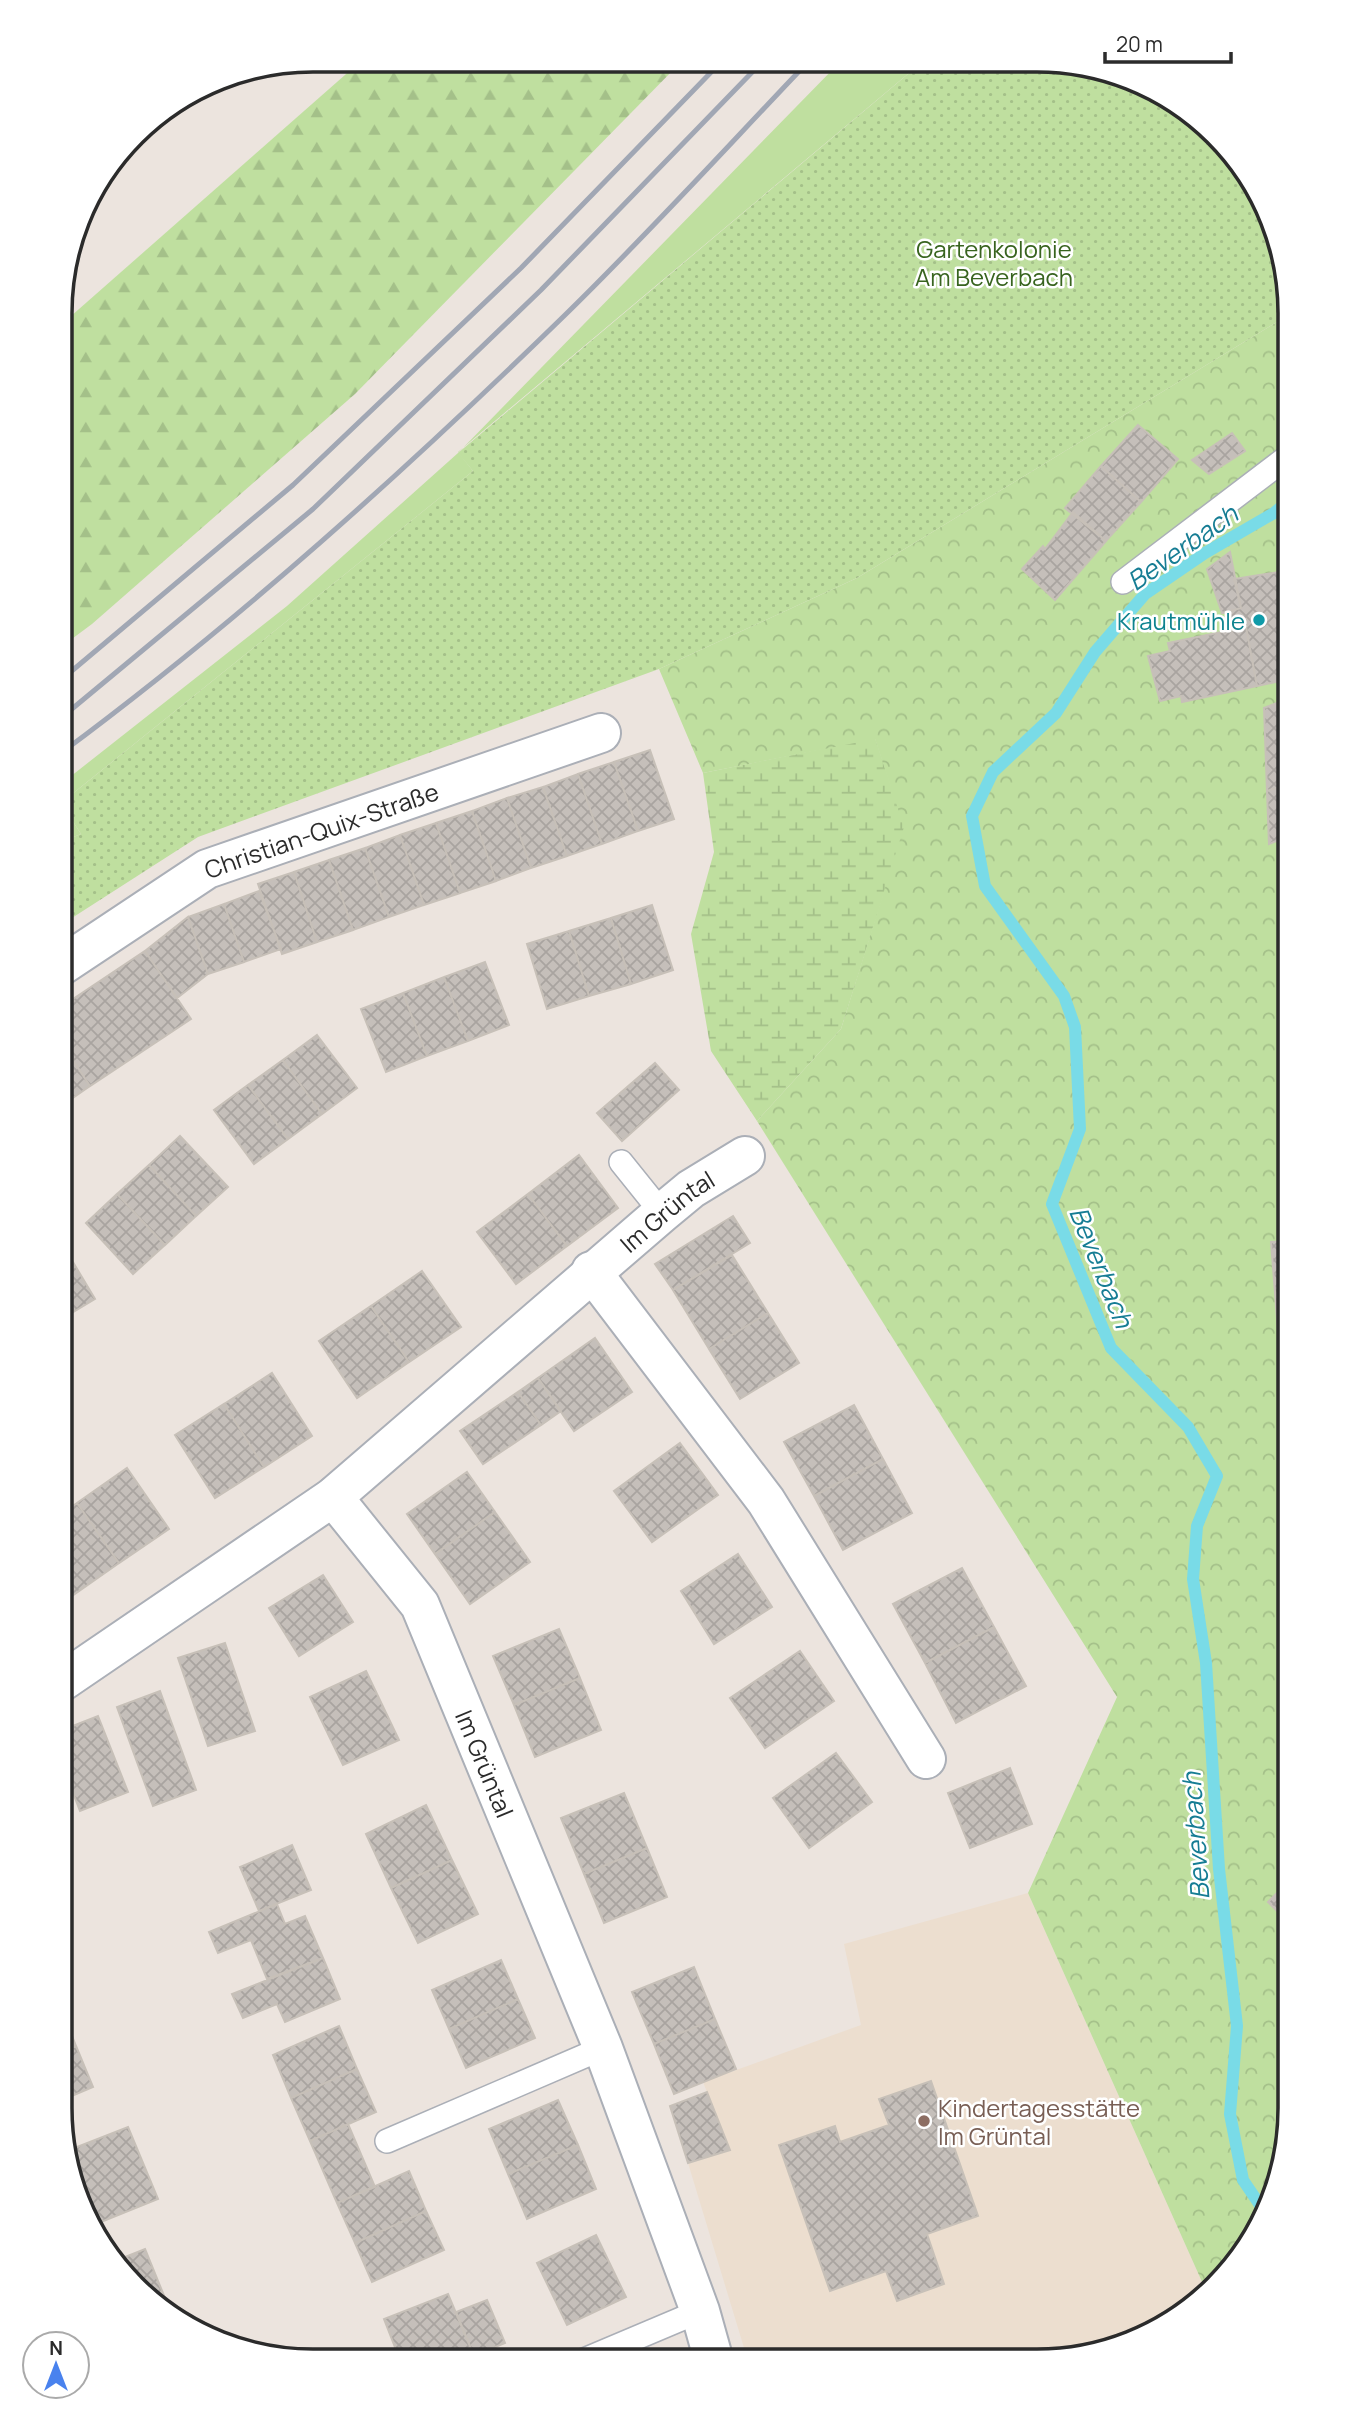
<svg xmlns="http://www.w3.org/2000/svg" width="1350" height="2421" font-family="Manrope,sans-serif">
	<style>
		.education { fill: #ecdecf }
		.grass { fill: #bfdf9f }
		.forest { fill: url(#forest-firs) }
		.wetland { fill: url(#wetland-marsh) }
		.park { fill: url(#park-crowns) }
		.garden { fill: url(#garden-dots) }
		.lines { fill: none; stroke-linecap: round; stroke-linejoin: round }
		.stream { stroke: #79dbe7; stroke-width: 12 }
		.building { fill: url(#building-cross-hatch); stroke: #c7c0b8; stroke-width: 2 }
		.service-casing { stroke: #abafb7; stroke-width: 26 }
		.minor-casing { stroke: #abafb7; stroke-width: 42 }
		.service { stroke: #fff; stroke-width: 23 }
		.minor { stroke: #fff; stroke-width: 38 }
		.rail { stroke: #a1a7b4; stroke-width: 5 }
		.culture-dot { fill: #0f9aa8; stroke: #fff; stroke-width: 2.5 }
		.education-dot { fill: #8d6e63; stroke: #fff; stroke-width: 2.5 }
		.labels { text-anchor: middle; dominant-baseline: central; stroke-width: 5; stroke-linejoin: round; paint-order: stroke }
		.park-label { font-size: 24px; fill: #38641f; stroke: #fff }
		.culture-label { font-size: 24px; fill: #0d838f; stroke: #fff; text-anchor: end }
		.street-label { font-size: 24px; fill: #2b2b2b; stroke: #fff }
		.education-label { font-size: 24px; fill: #785e54; stroke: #fff; text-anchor: start }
		.water-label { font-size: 26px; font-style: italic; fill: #167d94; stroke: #fff }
		.rim { fill: none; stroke: #2b2b2b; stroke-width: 3.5 }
	</style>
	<defs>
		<pattern id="forest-firs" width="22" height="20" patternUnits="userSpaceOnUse" patternTransform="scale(1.75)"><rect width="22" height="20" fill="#bfdf9f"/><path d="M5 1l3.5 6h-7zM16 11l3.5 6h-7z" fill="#a4c089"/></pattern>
		<pattern id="wetland-marsh" width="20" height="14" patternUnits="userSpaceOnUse" patternTransform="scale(1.75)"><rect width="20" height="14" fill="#bfdf9f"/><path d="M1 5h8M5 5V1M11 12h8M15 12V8" fill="none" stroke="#a4c089"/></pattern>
		<pattern id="park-crowns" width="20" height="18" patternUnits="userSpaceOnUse" patternTransform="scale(1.75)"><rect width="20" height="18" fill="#bfdf9f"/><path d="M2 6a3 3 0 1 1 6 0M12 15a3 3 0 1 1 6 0" fill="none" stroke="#a4c089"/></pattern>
		<pattern id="garden-dots" width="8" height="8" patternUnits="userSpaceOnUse" patternTransform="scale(1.75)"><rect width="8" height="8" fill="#bfdf9f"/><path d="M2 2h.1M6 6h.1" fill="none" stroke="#a4c089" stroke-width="1.8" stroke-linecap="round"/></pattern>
		<pattern id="building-cross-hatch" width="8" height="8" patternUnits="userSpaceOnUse" patternTransform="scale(1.75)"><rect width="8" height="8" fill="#c5bfba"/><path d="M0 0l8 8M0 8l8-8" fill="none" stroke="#a9a4a0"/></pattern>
	</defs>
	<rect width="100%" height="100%" fill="#ece4de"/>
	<!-- education -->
	<path class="education" d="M1028 1893 1207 2293 1191 2309 1119 2348 1037 2361H748L688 2163 730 2150 703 2082 861 2025 844 1944Z"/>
	<!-- grass -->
	<path class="grass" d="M839 63H921L458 452 473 471 61 803 81 834 61 842V784L287 606 458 453Z"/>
	<!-- forest -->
	<path class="forest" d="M362 60 681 62 355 394 92 624 61 647 62 324Z"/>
	<!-- wetland -->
	<path class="wetland" d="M875 738 905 827 841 1029 757 1121 711 1051 691 934 714 852 703 773Z"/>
	<!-- park -->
	<path class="park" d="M1290 314V2125L1271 2205 1238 2262 1207 2293 1028 1893 1117 1697 757 1121 841 1029 904 827 875 739 703 773 659 669 857 578Z"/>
	<!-- garden -->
	<path class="garden" d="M921 63 1086 64 1204 122 1277 231 1290 314 857 578 659 669 198 837 61 925V842L81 834 61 803 473 471 458 453Z"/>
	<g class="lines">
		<!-- stream -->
		<path class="stream" d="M1266 2214 1243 2180 1230 2114 1237 2026 1219 1869 1206 1663 1193 1579 1197 1526 1217 1476 1188 1427 1111 1348 1052 1204 1080 1129 1075 1027 1064 996 985 886 972 816 993 772 1056 713 1095 652 1145 594 1205 553 1274 513 1290 500"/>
	</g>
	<!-- building -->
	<path class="building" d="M1138 425 1178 459 1141 502 1101 466Z
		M1232 433 1245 451 1209 474 1192 460Z
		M1101 466 1141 502 1106 541 1065 508Z
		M1073 512 1106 541 1055 600 1022 569 1043 546 1045 549Z
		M1230 552 1241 608 1222 613 1207 569Z
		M1290 564V679L1257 686 1246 627 1230 631 1226 612 1241 608 1234 579 1279 572 1278 566Z
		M1246 627 1257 686 1182 702 1181 696 1160 701 1148 656 1170 651 1168 643Z
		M1290 698V783L1267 791 1264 708Z
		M650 750 674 819 638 831 614 762Z
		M614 762 638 831 602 844 578 774Z
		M578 774 602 844 567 856 543 787Z
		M1290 783V835L1269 844 1267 791Z
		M543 787 567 856 531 868 507 798Z
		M507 798 531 868 496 881 472 811Z
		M472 811 496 881 460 893 436 823Z
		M436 823 460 893 424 905 400 835Z
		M400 835 424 905 389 917 365 848Z
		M365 848 389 917 353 930 329 860Z
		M329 860 353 930 317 942 294 872Z
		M294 872 317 942 282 954 258 884Z
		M259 891 281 949 244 962 224 904Z
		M224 904 244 962 208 974 188 917Z
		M652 905 673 970 631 984 611 918Z
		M188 917 208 974 177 998 145 951Z
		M611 918 631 984 589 996 569 931Z
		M569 931 589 996 547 1009 527 944Z
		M145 951 191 1019 90 1086 61 1042V1007Z
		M485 962 509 1025 468 1041 444 977Z
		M444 977 468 1041 427 1056 403 993Z
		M403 993 427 1056 386 1072 361 1009Z
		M317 1035 357 1088 322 1114 283 1060Z
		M61 1042 90 1086 61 1106Z
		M283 1060 322 1114 288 1139 248 1085Z
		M655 1063 679 1090 622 1141 597 1113Z
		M248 1085 288 1139 254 1164 214 1110Z
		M180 1136 228 1187 196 1216 149 1165Z
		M579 1155 618 1208 567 1246 528 1194Z
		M149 1165 196 1216 165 1245 117 1194Z
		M117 1194 165 1245 133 1274 86 1223Z
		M528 1194 567 1246 516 1284 477 1232Z
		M733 1216 750 1243 673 1290 655 1264Z
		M1290 1241V1344H1279L1271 1242Z
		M61 1242 95 1299 60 1320Z
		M732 1255 768 1313 709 1349 673 1290Z
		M422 1271 461 1327 409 1362 371 1306Z
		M371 1306 409 1362 357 1398 319 1341Z
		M768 1313 799 1363 740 1399 709 1349Z
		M595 1338 632 1392 574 1431 538 1378Z
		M272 1373 312 1436 264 1467 224 1404Z
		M538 1378 561 1411 541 1425 518 1392Z
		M518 1392 541 1425 483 1464 460 1431Z
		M224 1404 264 1467 215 1498 175 1435Z
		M854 1405 883 1459 814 1496 784 1442Z
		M680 1443 718 1495 652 1542 614 1491Z
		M883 1459 912 1513 843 1550 814 1496Z
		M127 1468 169 1529 119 1563 77 1503Z
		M467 1472 495 1512 435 1554 407 1514Z
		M77 1503 119 1563 69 1598 60 1585V1514Z
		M495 1512 530 1562 470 1604 435 1554Z
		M738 1554 772 1607 714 1644 681 1591Z
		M962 1568 994 1627 925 1663 893 1604Z
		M323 1575 353 1622 299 1656 269 1608Z
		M994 1627 1026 1686 956 1723 925 1663Z
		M559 1629 580 1678 514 1705 493 1656Z
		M225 1643 255 1731 208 1746 178 1658Z
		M800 1651 834 1701 765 1748 730 1698Z
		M366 1671 399 1740 343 1765 310 1697Z
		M580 1678 601 1730 535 1757 514 1705Z
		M160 1691 196 1790 153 1806 117 1707Z
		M98 1716 128 1792 80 1811 60 1759V1731Z
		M836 1753 872 1802 809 1848 773 1798Z
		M1010 1768 1032 1824 970 1848 948 1793Z
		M624 1793 647 1848 584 1874 561 1818Z
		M426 1805 452 1860 391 1888 366 1834Z
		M292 1845 311 1890 259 1911 240 1867Z
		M647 1848 667 1897 604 1923 584 1874Z
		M452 1860 478 1914 418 1943 391 1888Z
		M1290 1880V1924L1268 1902Z
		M277 1904 285 1924 305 1916 323 1958 267 1979 251 1940 218 1953 209 1932Z
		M323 1958 340 1999 285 2022 277 2004 243 2018 232 1994Z
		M501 1960 518 1999 449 2029 432 1990Z
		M694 1967 715 2019 654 2044 632 1992Z
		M518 1999 535 2038 466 2068 449 2029Z
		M60 2006 76 2046 60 2053Z
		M715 2019 736 2069 674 2094 654 2044Z
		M339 2026 357 2069 291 2098 273 2055Z
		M76 2046 93 2087 60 2101V2053Z
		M357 2069 376 2112 310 2141 291 2098Z
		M931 2081 978 2216 927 2234 944 2284 897 2301 886 2271 830 2291 779 2145 835 2126 840 2142 889 2125 879 2099Z
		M707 2092 730 2150 688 2163 670 2106Z
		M558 2100 578 2145 508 2174 489 2129Z
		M348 2124 375 2187 337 2203 310 2141Z
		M128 2127 158 2199 96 2224 73 2190 67 2151Z
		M578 2145 596 2189 527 2219 508 2174Z
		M409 2171 426 2211 355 2243 337 2203Z
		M426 2211 444 2250 372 2282 355 2243Z
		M596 2235 626 2297 567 2325 537 2263Z
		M145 2249 167 2303 158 2306 146 2299 120 2259Z
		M448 2294 474 2356 464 2360H400L384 2319Z
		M487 2300 505 2343 474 2356 456 2312Z
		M167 2303 172 2315 158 2306Z"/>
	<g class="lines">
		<!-- service casing -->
		<g class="service-casing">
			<path id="service" d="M1123 582 1290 455
				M621 1162 662 1213
				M387 2141 603 2048
				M584 2360 700 2311"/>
		</g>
		<!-- minor casing -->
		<g class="minor-casing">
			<g id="minor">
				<path id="s1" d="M61 966 207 869 601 733"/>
				<path d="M591 1271 766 1501 926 1759"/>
				<path id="s2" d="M333 1497 420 1605 603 2048 700 2311 714 2361"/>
				<path id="s3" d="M60 1683 333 1497 662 1213 691 1189 745 1156"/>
			</g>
		</g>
		<!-- service -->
		<use href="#service" class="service"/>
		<!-- minor -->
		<use href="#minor" class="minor"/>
		<!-- rail -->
		<path class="rail" d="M61 680 293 485 521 268 721 62
			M61 718 313 509 541 290 762 62
			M61 753C239 621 406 470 565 315 648 234 727 147 807 63"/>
	</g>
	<!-- markers -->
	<circle class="culture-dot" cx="1259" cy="620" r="7"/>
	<circle class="education-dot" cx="924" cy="2121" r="7"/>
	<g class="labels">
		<!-- park labels -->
		<g class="park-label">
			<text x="994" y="248">Gartenkolonie<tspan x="994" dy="28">Am Beverbach</tspan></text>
		</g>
		<!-- culture labels -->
		<g class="culture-label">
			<text x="1245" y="620">Krautmühle</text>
		</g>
		<!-- street labels -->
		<g class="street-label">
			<text stroke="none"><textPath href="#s1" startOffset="296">Christian-Quix-Straße</textPath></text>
			<text stroke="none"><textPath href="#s3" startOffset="770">Im Grüntal</textPath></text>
			<text stroke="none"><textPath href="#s2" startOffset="310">Im Grüntal</textPath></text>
		</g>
		<!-- education labels -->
		<g class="education-label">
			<text x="938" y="2107">Kindertagesstätte<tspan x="938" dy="28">Im Grüntal</tspan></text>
		</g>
		<!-- water labels -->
		<g class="water-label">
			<text transform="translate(1182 547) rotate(-35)">Beverbach</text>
			<text transform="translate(1102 1267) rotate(68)">Beverbach</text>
			<text transform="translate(1195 1836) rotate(-94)">Beverbach</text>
		</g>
	</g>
	<!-- crop -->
	<path d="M0 0H1350V2421H0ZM313 72H1037A241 241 0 0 1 1278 313V2108A241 241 0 0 1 1037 2349H313A241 241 0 0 1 72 2108V313A241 241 0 0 1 313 72Z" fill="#fff" fill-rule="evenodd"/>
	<path class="rim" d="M313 72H1037A241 241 0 0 1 1278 313V2108A241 241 0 0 1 1037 2349H313A241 241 0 0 1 72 2108V313A241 241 0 0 1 313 72Z"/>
	<!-- north arrow -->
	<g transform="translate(56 2365)"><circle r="33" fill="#ffffff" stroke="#aaaaaa" stroke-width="2"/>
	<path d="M0-5L12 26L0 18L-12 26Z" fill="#4982ee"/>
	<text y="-10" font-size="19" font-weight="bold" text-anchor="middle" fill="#2b2b2b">N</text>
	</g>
	<!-- scale -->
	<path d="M1105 52v10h126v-10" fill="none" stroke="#2b2b2b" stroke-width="3.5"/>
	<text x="1116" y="52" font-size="21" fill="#2b2b2b" stroke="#ffffff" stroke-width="5" paint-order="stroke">20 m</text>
</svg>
